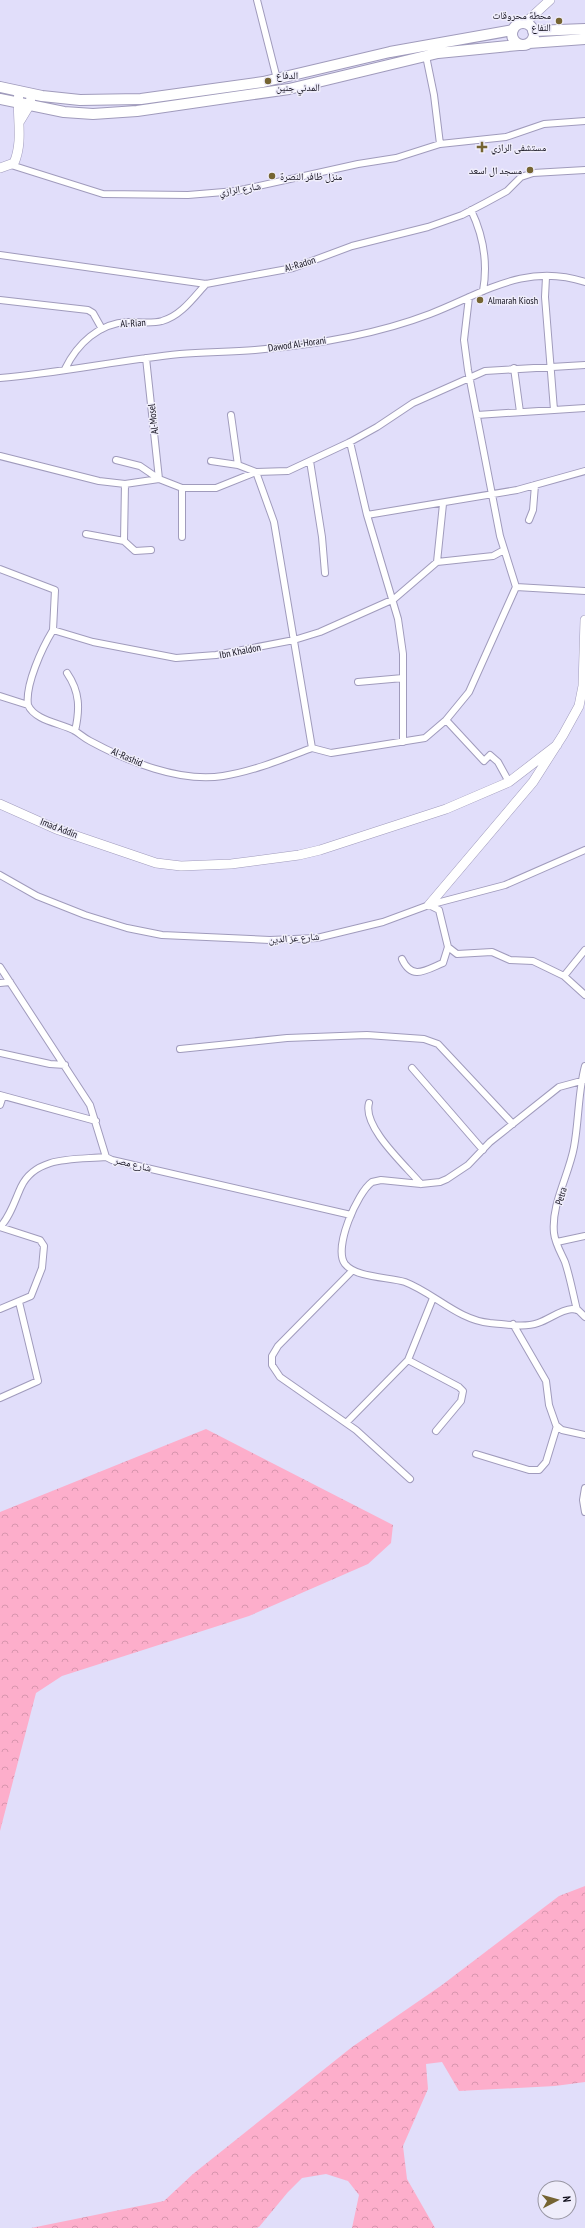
<svg xmlns="http://www.w3.org/2000/svg" width="585" height="2228" font-family="'PT Sans Narrow','Noto Naskh Arabic',sans-serif">
	<style>
		.forest { fill: url(#forest-crowns) }
		.lines { fill: none; stroke-linecap: round; stroke-linejoin: round }
		.street-casing { stroke: #a09bbc; stroke-width: 8 }
		.secondary-casing { stroke: #a09bbc; stroke-width: 10 }
		.primary-casing { stroke: #a09bbc; stroke-width: 12 }
		.street { stroke: #fff; stroke-width: 6 }
		.secondary { stroke: #fff; stroke-width: 9 }
		.primary { stroke: #fff; stroke-width: 10 }
		.poi-dot { fill: #756432; stroke: #efedfb; stroke-width: 1.5 }
		.labels { text-anchor: middle; dominant-baseline: central; stroke-width: 3; stroke-linejoin: round; paint-order: stroke }
		.poi-label { font-size: 10px; fill: #13111d; stroke: #efedfb; text-anchor: start }
		.street-label { font-size: 10px; fill: #13111d; stroke: #efedfb }
	</style>
	<defs>
		<pattern id="forest-crowns" width="20" height="18" patternUnits="userSpaceOnUse"><rect width="20" height="18" fill="#fdaecb"/><path d="M2 6a3 3 0 1 1 6 0M12 15a3 3 0 1 1 6 0" fill="none" stroke="#d895ae"/></pattern>
	</defs>
	<rect width="100%" height="100%" fill="#e1defa"/>
	<!-- forest -->
	<path class="forest" d="M206 1429 393 1525 391 1543 368 1564 249 1616 62 1676 36 1693 0 1831V1512Z
		M585 1886V2082L555 2086 459 2091 442 2062 426 2064 428 2089 403 2146 407 2179 435 2228H352L359 2195 348 2181 326 2174 302 2178 288 2192 259 2227 256 2228H31L164 2201 193 2174 352 2047 442 1985 559 1896Z"/>
	<g class="lines">
		<!-- street casing -->
		<g class="street-casing">
			<path id="street" d="M257 0 277 79
				M426 56 434 95 440 144
				M11 165 103 194 188 195 236 191 358 164 396 158 440 144 506 137 544 124 585 121
				M471 210C483 235 488 263 483 291
				M0 255 206 284 293 268 352 246 428 227 462 215 485 203 507 191 521 177 533 173 585 170
				M546 277 545 297 554 410
				M469 297 464 340 468 370 500 536 516 587 585 591
				M0 300 88 310 93 313 102 329
				M146 358 159 479
				M514 368 520 412
				M65 369C77 344 99 323 128 322 139 322 152 324 162 321 181 316 194 297 206 284
				M0 378C60 373 120 360 180 354 205 352 230 352 255 350 313 345 375 335 430 314 482 294 525 262 585 282
				M231 415 238 465 256 472 274 522 312 748
				M477 415 585 408
				M350 442 367 515 398 619 403 654V742
				M0 456 99 481 125 484 159 479 182 488H216L256 472 288 471 350 442 377 427 413 403 485 371 585 365
				M116 460 140 466 159 479
				M211 461 238 465
				M310 461 322 537 325 573
				M182 488V537
				M367 515 517 490 585 471
				M529 520 533 510 535 485
				M86 534 124 541 125 484
				M124 541 135 551 151 550
				M437 562 443 504
				M0 569 55 590 53 630 93 642 176 658 216 655 294 640 320 632 394 599 437 562 493 556 504 550
				M53 630C42 648 25 685 28 705 35 721 61 723 75 731 80 734 84 738 90 741 127 761 180 783 223 776 254 771 283 759 312 748
				M67 673C80 692 80 709 75 731
				M358 682 403 678
				M0 696 28 705
				M446 720 484 761 490 755 498 762 509 782
				M312 748 331 753 425 738 446 720 469 692 516 587
				M0 875 37 896 85 915 127 928 162 935 270 940 317 938 383 922 429 905 505 885 585 850
				M429 905 439 910 448 947 457 954 492 952 510 960 533 961 564 976 585 995
				M402 959C412 981 426 970 443 963L448 947
				M0 967 90 1105 106 1157 112 1160 351 1215
				M564 976 585 950
				M0 983 10 982
				M180 1049 287 1038 367 1035 424 1039 438 1044 513 1124
				M0 1053 50 1064 65 1065
				M412 1068 483 1150
				M585 1080 559 1087 490 1142 468 1165 447 1179 440 1182 421 1184 381 1180 372 1182C357 1193 333 1248 345 1264 356 1278 389 1277 405 1282 434 1293 458 1320 490 1323 505 1324 524 1328 538 1323 550 1319 560 1310 572 1309L578 1310 585 1317
				M0 1095 96 1121
				M369 1103C362 1127 406 1166 421 1184
				M0 1105 3 1096
				M557 1242 585 1236
				M352 1271 278 1346 272 1356V1365L280 1377 356 1430 410 1479
				M0 1309 31 1296 42 1268 44 1246 40 1240 0 1227C10 1217 15 1200 21 1187 36 1155 77 1160 106 1157
				M577 1310C573 1294 570 1277 565 1262 561 1253 555 1243 554 1233 551 1204 569 1175 574 1147 579 1120 578 1092 585 1066
				M513 1324 546 1381 549 1405 556 1425 562 1430 585 1435
				M408 1360 459 1387 463 1391 461 1401 436 1431
				M0 1398 38 1381 19 1302
				M347 1422 408 1360 433 1298
				M476 1454 529 1470H539L546 1462 557 1426
				M585 1488 583 1500 585 1512"/>
		</g>
		<!-- secondary casing -->
		<g class="secondary-casing">
			<path id="secondary" d="M525 23 550 0
				M20 121 29 106 32 94
				M0 168 14 163C24 140 16 115 19 91
				M0 804 56 829 156 863 181 866 231 864 299 855 320 850 446 809 509 782 557 745
				M429 905 533 782 563 735 579 706 583 686 585 620"/>
		</g>
		<!-- primary casing -->
		<g class="primary-casing">
			<path id="primary" d="M512 34a11 11 0 1 1 22 0a11 11 0 1 1-22 0Z
				M533 31 585 29
				M529 43 585 39
				M0 87 42 96 80 100 141 99 263 82 390 52 513 30
				M0 99 64 112 93 114 137 111 289 89 438 53 519 45"/>
		</g>
		<!-- street -->
		<use href="#street" class="street"/>
		<!-- secondary -->
		<use href="#secondary" class="secondary"/>
		<!-- primary -->
		<use href="#primary" class="primary"/>
	</g>
	<!-- markers -->
	<g class="poi-dot">
		<circle cx="559" cy="21" r="4"/>
		<circle cx="268" cy="81" r="4"/>
		<path d="M480 141h4v4h4v4h-4v4h-4v-4h-4v-4h4z"/>
		<circle cx="530" cy="170" r="4"/>
		<circle cx="272" cy="176" r="4"/>
		<circle cx="480" cy="300" r="4"/>
	</g>
	<g class="labels">
		<!-- poi labels -->
		<g class="poi-label">
			<text x="551" y="15" text-anchor="end">محطة محروقات<tspan x="551" dy="12">النفاع</tspan></text>
			<text x="276" y="75">الدفاع<tspan x="276" dy="12">المدني جنين</tspan></text>
			<text x="491" y="147">مستشفى الرازي</text>
			<text x="522" y="170" text-anchor="end">مسجد ال اسعد</text>
			<text x="280" y="176">منزل ظافر النصرة</text>
			<text x="488" y="300">Almarah Kiosh</text>
		</g>
		<!-- street labels -->
		<g class="street-label">
			<text transform="translate(240 189) rotate(-9)">شارع الرازي</text>
			<text transform="translate(300 264) rotate(-17)">Al-Radon</text>
			<text transform="translate(133 323) rotate(-3)">Al-Rian</text>
			<text transform="translate(297 344) rotate(-8)">Dawod Al-Horani</text>
			<text transform="translate(153 419) rotate(-97)">Al-Mosel</text>
			<text transform="translate(240 651) rotate(-11)">Ibn Khaldon</text>
			<text transform="translate(127 757) rotate(23)">Al-Rashid</text>
			<text transform="translate(59 828) rotate(21)">Imad Addin</text>
			<text transform="translate(294 938) rotate(-4)">شارع عز الدين</text>
			<text transform="translate(133 1164) rotate(13)">شارع مصر</text>
			<text transform="translate(561 1196) rotate(-73)">Petra</text>
		</g>
	</g>
	<!-- north arrow -->
	<g transform="translate(557 2200) rotate(84)"><circle r="19" fill="#efedfb" stroke="#9795a2"/>
	<path d="M0-3L7 15L0 10L-7 15Z" fill="#756432"/>
	<text y="-6" font-size="11" font-weight="bold" text-anchor="middle" fill="#13111d">N</text>
	</g>
</svg>
